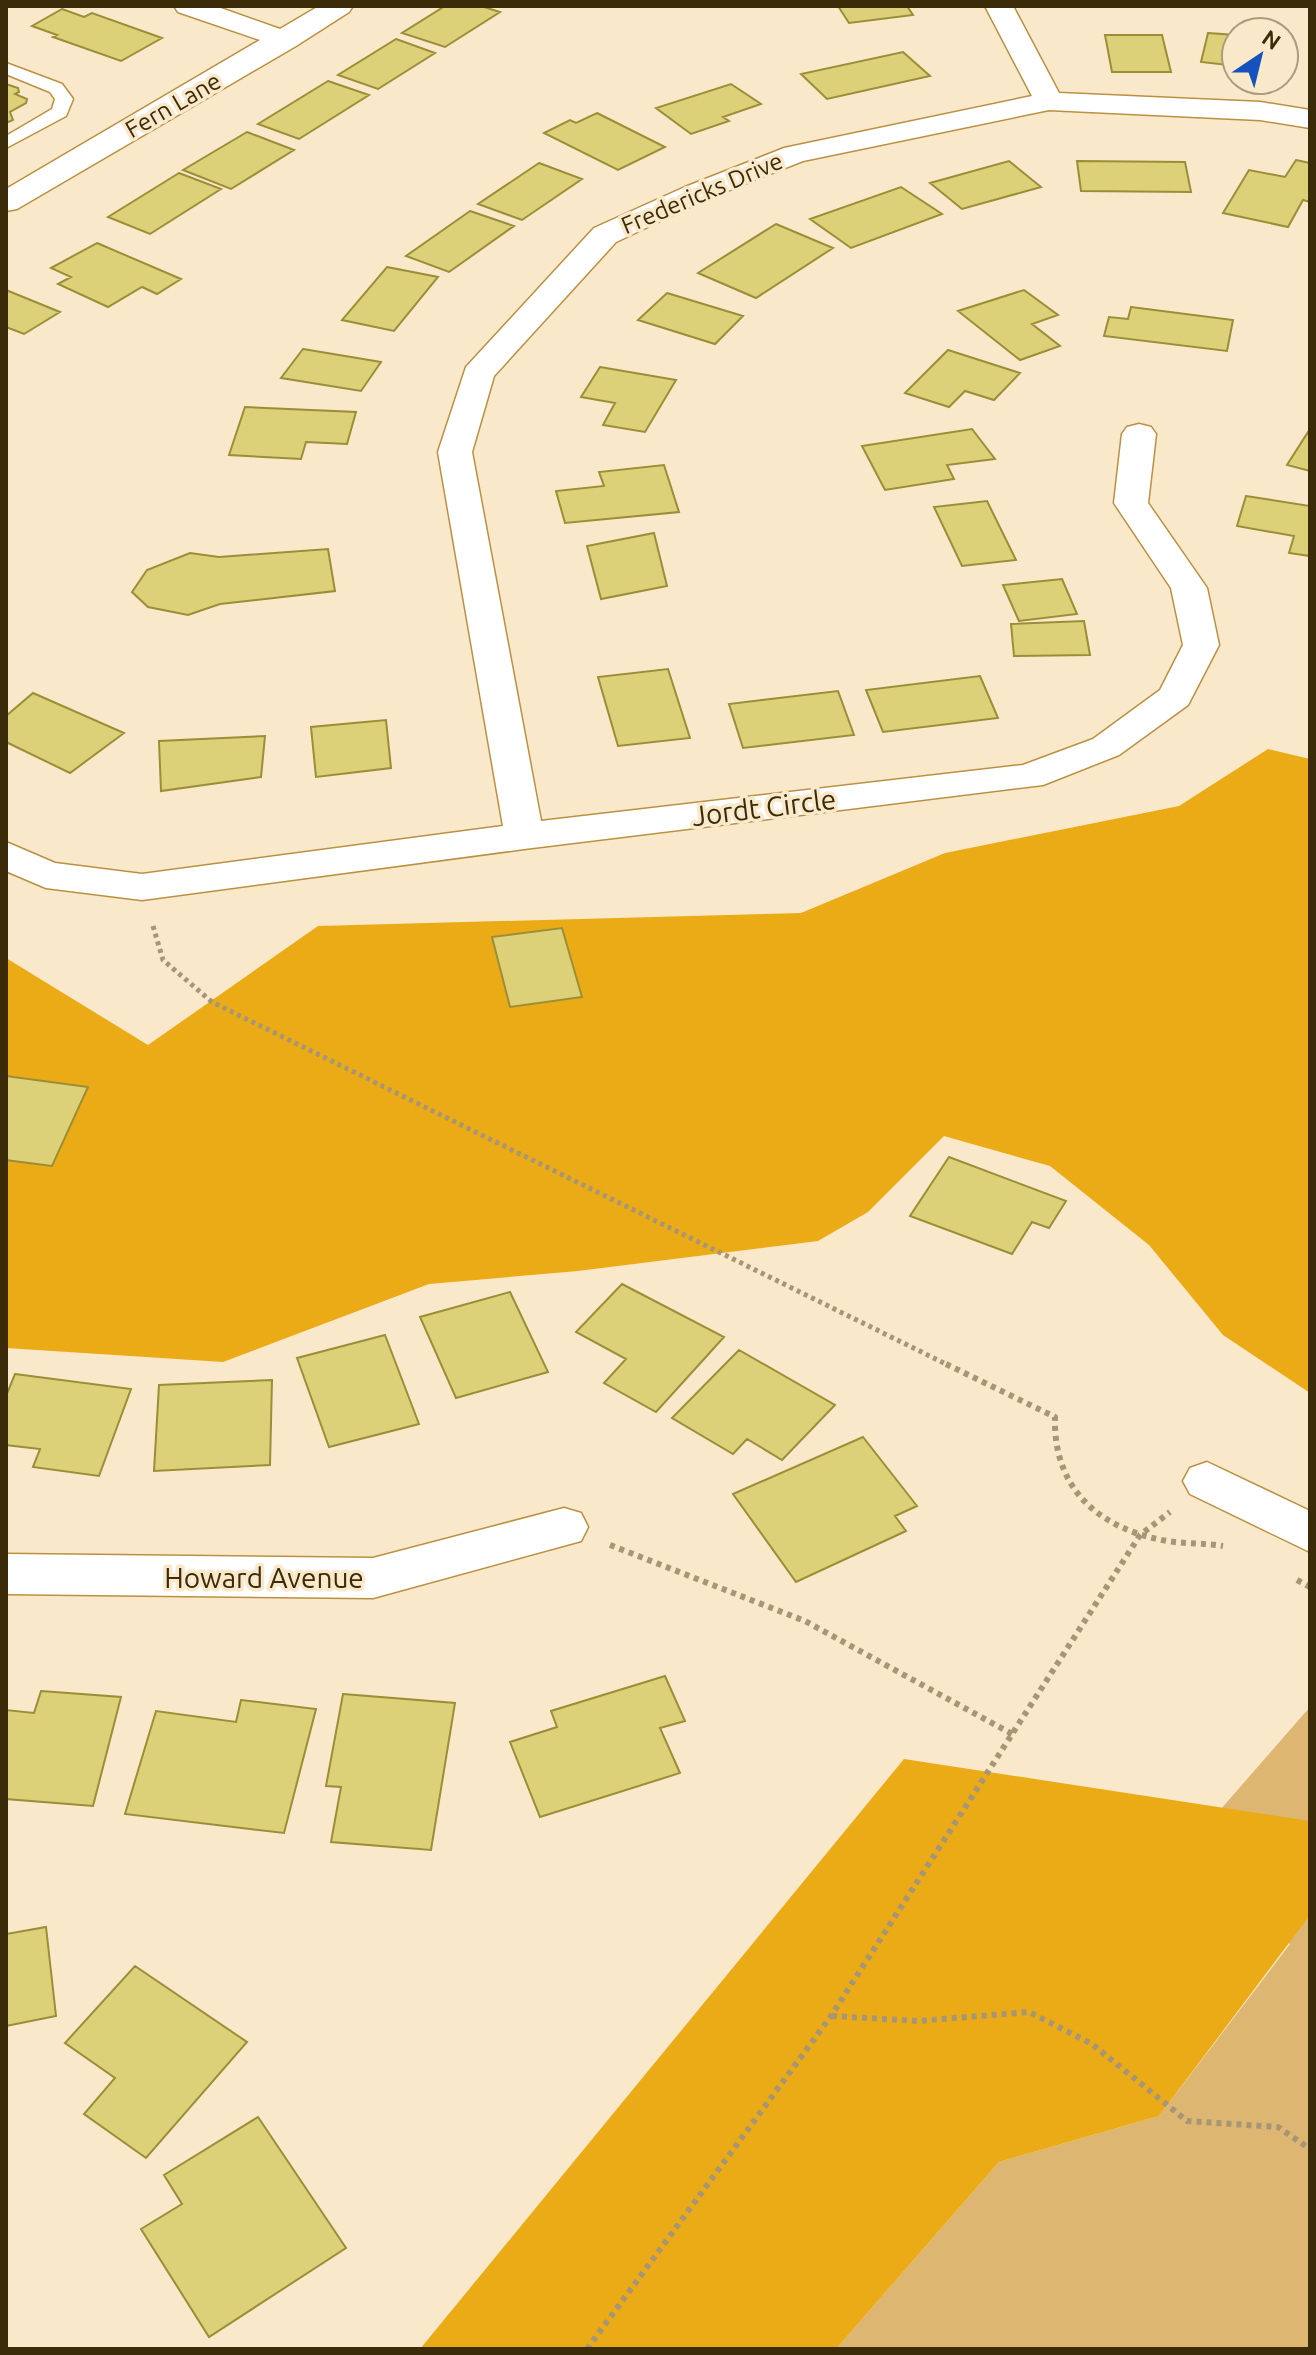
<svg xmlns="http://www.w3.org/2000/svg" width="1316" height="2355" font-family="Ubuntu,sans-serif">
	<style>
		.green { fill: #ddb671 }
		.forest { fill: #ebab16 }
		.building { fill: #dcd079; stroke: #9b8e36; stroke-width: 2 }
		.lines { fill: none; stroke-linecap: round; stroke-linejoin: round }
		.service-casing { stroke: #bb9141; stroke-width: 3 }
		.minor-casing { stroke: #bb9141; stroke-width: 3 }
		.path-far1 { stroke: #a79676; stroke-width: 5; stroke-dasharray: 4 4; stroke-linecap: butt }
		.path { stroke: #a79676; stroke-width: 6; stroke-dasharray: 5 5; stroke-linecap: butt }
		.service { fill: #fff; fill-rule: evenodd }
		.minor { fill: #fff; fill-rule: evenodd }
		.labels { text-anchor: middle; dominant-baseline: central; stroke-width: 7; stroke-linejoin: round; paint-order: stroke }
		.far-street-label { font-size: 24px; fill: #3c2b08; stroke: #f9e8ca }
		.street-label { font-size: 28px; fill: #3c2b08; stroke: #f9e8ca }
	</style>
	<rect width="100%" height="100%" fill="#f9e8ca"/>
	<!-- green -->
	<path class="green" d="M1310 1707V2349H836L999 2162 1159 2116 1290 1944 1179 1857Z"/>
	<!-- forest -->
	<path class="forest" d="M1268 749 1310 759V1393L1223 1335 1149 1245 1050 1166 944 1136 868 1212 818 1241 578 1271 429 1284 223 1362 6 1348V958L148 1045 318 926 801 913 945 853 1179 806Z
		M904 1759 1310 1821V1915L1159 2116 999 2162 836 2349H420Z"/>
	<!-- building -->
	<path class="building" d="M445 6H481L500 12 445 47 402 33Z
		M838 6H907L913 15 849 23Z
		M62 9 84 17 92 13 162 38 121 61 53 37 57 35 32 26Z
		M1208 33 1236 35V66L1201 62Z
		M1105 35H1162L1171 72H1112Z
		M396 39 435 53 378 89 338 75Z
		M903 52 930 76 827 99 801 74Z
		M328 81 369 95 299 139 258 124Z
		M6 84 18 88 19 92 15 94 27 99 26 103 10 112 13 120 6 123Z
		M731 84 761 104 723 117 729 121 691 134 656 108Z
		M597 113 665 147 618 170 544 133 570 120 576 123Z
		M247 132 294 150 231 189 183 170Z
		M1296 160 1310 163V202L1303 200 1288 227 1223 213 1249 170 1285 177Z
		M1009 161 1041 187 962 209 930 183Z
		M1077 161 1185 162 1191 192 1081 191Z
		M539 163 582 179 522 220 478 204Z
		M179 173 221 189 150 234 108 217Z
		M901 187 942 214 851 248 810 219Z
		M470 211 514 226 449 272 406 256Z
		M776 224 833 248 756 298 698 273Z
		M97 243 181 279 157 294 142 287 108 307 58 284 71 277 51 268Z
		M387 267 438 277 394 331 342 320Z
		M6 290 60 312 24 334 6 327Z
		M1024 290 1058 315 1032 324 1060 346 1020 360 958 311Z
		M667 293 743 316 715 344 638 320Z
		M1131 307 1233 320 1227 351 1104 336 1109 317 1128 319Z
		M303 349 381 362 361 391 281 378Z
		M948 350 1020 373 994 400 965 391 949 407 905 393Z
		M600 367 676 380 645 432 603 425 615 403 581 397Z
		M245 407 356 412 347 444 306 442 301 459 229 455Z
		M972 429 995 459 947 465 954 479 885 490 862 446Z
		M1310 429V471L1287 465Z
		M664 465 679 512 565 523 556 491 604 486 599 472Z
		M1246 496 1310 506V556L1289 553 1294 536 1237 526Z
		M987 501 1016 560 962 566 934 507Z
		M654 533 667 586 601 599 587 546Z
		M328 549 335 591 220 604 188 615 148 607 132 592 147 570 190 553 219 557Z
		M1062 579 1077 614 1019 621 1003 585Z
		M1084 621 1090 655 1014 656 1011 624Z
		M668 669 690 738 618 746 598 677Z
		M980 676 998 718 883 732 866 690Z
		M838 691 854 735 743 748 729 704Z
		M33 693 124 733 70 773 6 742V716Z
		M386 720 391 768 316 777 311 727Z
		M265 736 261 777 161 791 159 741Z
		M562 928 582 997 510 1007 492 937Z
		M6 1076 88 1087 52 1166 6 1160Z
		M949 1157 1066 1201 1049 1228 1032 1222 1012 1254 910 1216Z
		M622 1284 724 1337 656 1412 604 1383 626 1359 576 1332Z
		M510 1292 548 1372 456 1398 420 1317Z
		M385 1335 419 1424 329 1447 297 1358Z
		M739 1350 835 1405 782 1460 747 1439 733 1454 672 1418Z
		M15 1374 131 1389 99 1476 33 1467 40 1449 6 1445V1396Z
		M272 1380 270 1465 154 1471 159 1385Z
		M863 1437 917 1506 895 1516 906 1531 796 1582 733 1494Z
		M665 1676 685 1721 660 1728 680 1773 540 1817 510 1742 557 1727 551 1711Z
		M41 1691 121 1697 93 1806 6 1799V1710L34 1713Z
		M343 1694 455 1703 431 1850 331 1842 341 1787 326 1786Z
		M241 1700 316 1709 284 1833 125 1814 156 1711 236 1722Z
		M46 1927 56 2016 6 2026V1934Z
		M135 1966 247 2042 146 2158 84 2114 115 2078 65 2043Z
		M258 2117 346 2248 209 2337 141 2229 182 2204 164 2175Z"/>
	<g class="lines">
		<!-- service casing -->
		<g class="service-casing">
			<path id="service" d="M6 63 62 84 73 99 66 116 6 148V136L52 109 55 99 50 92 6 74Z"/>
		</g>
		<!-- minor casing -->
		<g class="minor-casing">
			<path id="minor" d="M174 6H215L280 29 319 6H353L349 12 296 46 17 209 6 211V189L260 40 178 12Z
				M985 6H1013L1059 93 1260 102 1310 110V128L1260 120 1049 110 803 161 707 199 616 242 494 376 472 452 541 821 1023 765 1093 739 1160 690 1183 645 1171 588 1114 503 1122 434 1127 427 1139 424 1151 427 1156 434 1148 503 1207 588 1219 645 1188 705 1119 755 1043 785 524 849 142 900 46 888 6 871V842L55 863 142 874 503 826 438 452 466 367 594 228 685 187 784 148 1032 96Z
				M1207 1462 1310 1511V1552L1190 1494 1183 1481 1190 1468Z
				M564 1508 581 1513 588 1527 581 1541 373 1598 6 1594V1554L373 1558Z"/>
		</g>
		<!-- path-far1 -->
		<path class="path-far1" d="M153 926 163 960 212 1002 950 1366"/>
		<!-- path -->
		<path class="path" d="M946 1364 1055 1417C1053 1489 1099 1529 1167 1541 1186 1544 1205 1543 1223 1546
			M610 1545 805 1621 1014 1735
			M1297 1580 1310 1587
			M832 2016 918 2021 1029 2012 1092 2044 1187 2121 1278 2127 1310 2149
			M587 2349 831 2016 1140 1535 1170 1512"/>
		<!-- service -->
		<use href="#service" class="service"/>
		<!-- minor -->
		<use href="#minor" class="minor"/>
	</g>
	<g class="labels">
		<!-- far-street labels -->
		<g class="far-street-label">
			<text transform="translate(173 105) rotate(-30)">Fern Lane</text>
			<text transform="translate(702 193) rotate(-23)">Fredericks Drive</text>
		</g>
		<!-- street labels -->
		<g class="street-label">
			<text transform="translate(764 807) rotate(-7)">Jordt Circle</text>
			<text x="264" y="1577">Howard Avenue</text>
		</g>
	</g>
	<!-- border -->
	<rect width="1316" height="2355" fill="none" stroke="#3c2b08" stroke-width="16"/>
	<!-- north arrow -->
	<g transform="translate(1260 56) rotate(35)"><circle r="38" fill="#f9e8ca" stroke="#ad9c7c" stroke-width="2"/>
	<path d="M0-6L14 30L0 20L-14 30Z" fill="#1552bd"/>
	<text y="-12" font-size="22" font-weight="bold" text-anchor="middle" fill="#3c2b08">N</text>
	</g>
</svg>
